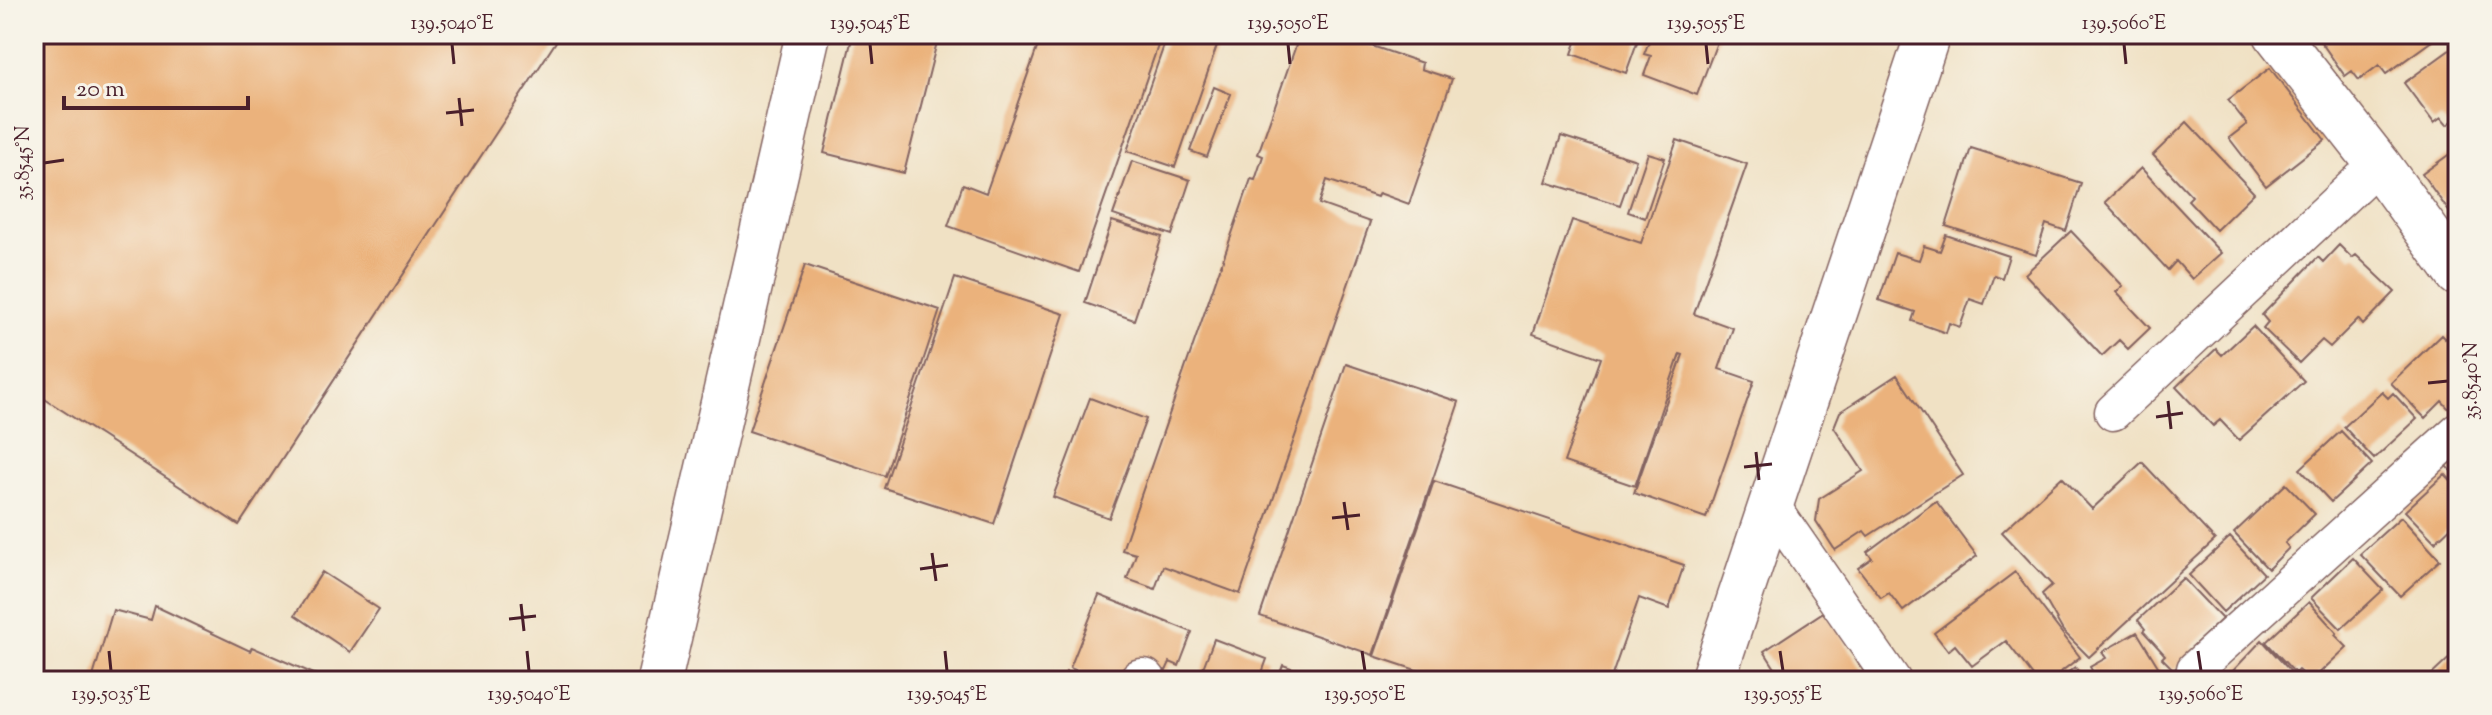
<svg xmlns="http://www.w3.org/2000/svg" width="2492" height="715" font-family="'Sorts Mill Goudy',serif">
	<style>
		.building { fill: #ebb27c }
		.lines { fill: none; stroke-linecap: round; stroke-linejoin: round }
		.lane-casing { stroke: #846361; stroke-width: 39 }
		.street-casing { stroke: #846361; stroke-width: 47 }
		.secondary-casing { stroke: #846361; stroke-width: 47 }
		.lane { stroke: #fff; stroke-width: 36 }
		.street { stroke: #fff; stroke-width: 44 }
		.secondary { stroke: #fff; stroke-width: 44 }
		.ticks { fill: none; stroke: #4a1f2b; stroke-width: 3 }
		.neatline { fill: none; stroke: #4a1f2b; stroke-width: 3 }
		.ticks-label { font-size: 20px; text-anchor: middle; fill: #4a1f2b }
	</style>
	<rect width="100%" height="100%" fill="#f7f3e8"/>
	<filter id="ink" filterUnits="userSpaceOnUse"><feTurbulence type="fractalNoise" baseFrequency=".0125" numOctaves="2"/><feDisplacementMap in="SourceGraphic" scale="16" xChannelSelector="R" yChannelSelector="G"/><feConvolveMatrix kernelMatrix="1 2 1 2 8 2 1 2 1" color-interpolation-filters="sRGB"/></filter>
	<filter id="wash" filterUnits="userSpaceOnUse"><feTurbulence type="fractalNoise" baseFrequency=".006" numOctaves="4" result="noise"/><feDisplacementMap in="SourceGraphic" scale="32" xChannelSelector="R" yChannelSelector="G"/><feGaussianBlur stdDeviation="1.8" result="paint"/><feColorMatrix in="noise" values="0 0 0 0 0 0 0 0 0 0 0 0 0 0 0 0 0 1.4 0 .05"/><feComposite in="paint" operator="in"/></filter>
	<g filter="url(#wash)">
		<rect width="100%" height="100%" fill="#f0e1c4"/>
		<g id="blocks">
			<!-- building -->
			<path class="building" d="M34 34H561L239 525 34 392Z
				M853 34H939L904 173 824 153Z
				M1042 34H1162L1079 272 948 226 963 184 986 193Z
				M1168 34H1221L1175 167 1127 151Z
				M1300 34H1337L1422 63 1421 69 1452 79 1409 204 1379 193 1377 197 1327 180 1319 204 1370 222 1240 594 1163 566 1155 589 1127 579 1136 554 1122 550 1251 179 1255 180 1263 156 1258 154Z
				M1579 34H1640L1626 73 1572 54Z
				M1652 34H1720L1697 95 1644 75 1651 56 1644 54Z
				M2332 34H2428L2433 40 2386 74 2379 65 2359 80 2352 71 2345 76 2321 42Z
				M2458 44V117L2447 125 2441 118 2434 123 2404 83Z
				M2270 68 2325 140 2266 186 2229 138 2247 124 2228 100Z
				M1214 87 1231 94 1207 157 1190 151Z
				M2187 122 2254 193 2216 230 2188 200 2192 196 2153 155Z
				M1561 136 1636 160 1620 205 1546 182Z
				M1677 140 1747 164 1694 314 1733 328 1719 369 1754 381 1706 518 1634 493 1683 355 1680 354 1635 486 1564 462 1601 358 1533 334 1572 220 1641 243Z
				M1971 148 2081 183 2066 231 2046 224 2036 255 1946 226Z
				M2458 148V213L2453 217 2422 174Z
				M1648 153 1665 158 1645 218 1628 212Z
				M1132 161 1190 180 1172 235 1113 215Z
				M2141 168 2221 253 2192 279 2176 261 2168 270 2105 202Z
				M1112 221 1162 237 1134 320 1085 303Z
				M2071 231 2123 286 2116 292 2150 328 2128 349 2119 340 2102 356 2025 274Z
				M1946 235 2009 256 2002 278 1994 275 1984 304 1970 299 1960 327 1949 323 1946 333 1912 321 1915 312 1879 300 1895 253 1919 260 1924 246 1940 251Z
				M2339 245 2352 258 2356 255 2395 292 2363 325 2358 319 2330 347 2322 340 2299 363 2263 328 2268 322 2262 315 2318 257 2323 262Z
				M805 265 940 310 885 476 749 431Z
				M955 278 1064 314 994 524 884 488Z
				M2253 326 2304 381 2239 440 2220 420 2213 426 2176 387 2216 349 2222 355Z
				M2451 333 2458 341V400L2449 409 2442 401 2425 418 2391 383 2441 335 2445 339Z
				M1346 364 1459 402 1373 655 1260 616Z
				M1897 375 1963 475 1868 536 1864 531 1835 550 1816 521 1819 499 1863 471 1834 427 1840 412Z
				M2382 392 2388 398 2393 393 2417 419 2374 459 2344 427Z
				M1090 398 1146 419 1109 518 1053 497Z
				M2341 431 2372 464 2331 502 2300 469Z
				M2458 456V478L2447 466Z
				M2142 462 2215 540 2089 657 2063 631 2042 594 2052 585 2002 532 2062 477 2092 509Z
				M2445 474 2458 488V520L2435 542 2405 511Z
				M1434 481 1684 565 1669 609 1639 598 1610 681H1449L1374 656Z
				M2286 484 2315 514 2285 543 2289 548 2268 569 2234 533Z
				M1936 501 1977 556 1903 611 1889 593 1881 598 1858 568 1872 558 1867 552Z
				M2401 517 2440 560 2400 596 2360 554Z
				M2230 537 2264 574 2223 612 2189 575Z
				M2353 558 2383 590 2341 629 2311 598Z
				M322 572 379 609 350 652 295 615Z
				M2015 572 2080 657 2049 681H2037L2006 641 1972 666 1955 645 1948 651 1934 633Z
				M2183 578 2222 619 2192 647 2195 650 2174 670 2162 658 2165 655 2143 631 2145 629 2138 620Z
				M1099 595 1192 632 1179 666 1170 662 1166 671 1145 662 1143 669 1128 662 1120 681H1103L1070 668Z
				M2309 602 2337 633 2335 635 2347 647 2311 681 2298 670 2295 673 2266 642Z
				M155 606 250 651 252 647 330 681 92 680 113 610 151 620Z
				M1825 611 1870 681H1783L1764 651Z
				M2137 632 2167 681H2098L2090 667 2106 658 2102 652Z
				M1214 639 1267 659 1259 681H1198Z
				M2262 640 2299 681H2234L2229 675Z
				M2458 650V681H2425Z
				M1283 665 1327 681H1277Z
				M2075 667 2086 681H2057Z
				M1066 672 1088 681H1062Z"/>
		</g>
	</g>
	<g filter="url(#ink)">
		<use href="#blocks" fill-opacity="0" stroke="#846361" stroke-width="2"/>
		<g class="lines">
			<!-- lane casing -->
			<g class="lane-casing">
				<path id="lane" d="M2113 412 2378 164
					M1771 505 1893 681
					M2202 681 2195 669 2458 431"/>
			</g>
			<!-- street casing -->
			<g class="street-casing">
				<path id="street" d="M2276 34 2378 164 2458 274
					M659 681 808 34
					M1141 681H1144"/>
			</g>
			<!-- secondary casing -->
			<g class="secondary-casing">
				<path id="secondary" d="M1712 681 1928 34"/>
			</g>
			<!-- lane -->
			<use href="#lane" class="lane"/>
			<!-- street -->
			<use href="#street" class="street"/>
			<!-- secondary -->
			<use href="#secondary" class="secondary"/>
		</g>
	</g>
	<!-- ticks -->
	<path class="ticks" d="M452 44 454 64M870 44 872 64M1288 44 1290 64M1706 44 1708 64M2124 44 2126 64M459 98 462 126M446 113 474 110M44 163 64 160M2428 383 2448 381M2168 401 2171 429M2156 417 2183 413M1756 452 1759 480M1744 467 1772 464M1344 502 1348 530M1332 518 1360 515M932 553 936 581M920 569 948 565M521 604 524 631M509 619 536 616M109 651 111 671M527 651 529 671M945 651 947 671M1362 651 1365 671M1780 651 1783 671M2198 651 2201 671"/>
	<!-- margin -->
	<rect width="2492" height="715" fill="none" stroke="#f7f3e8" stroke-width="88"/>
	<!-- scale -->
	<path d="M64 96v12h184v-12" fill="none" stroke="#4a1f2b" stroke-width="4"/>
	<text x="76" y="96" font-size="24" fill="#4a1f2b" stroke="#f7f3e8" stroke-width="6" paint-order="stroke">20 m</text>
	<rect x="44" y="44" width="2404" height="627" class="neatline"/>
	<g class="ticks-label">
		<text x="452" y="29">139.5040°E</text>
		<text x="870" y="29">139.5045°E</text>
		<text x="1288" y="29">139.5050°E</text>
		<text x="1706" y="29">139.5055°E</text>
		<text x="2124" y="29">139.5060°E</text>
		<text transform="translate(22 163) rotate(-90)" y="7">35.8545°N</text>
		<text transform="translate(2470 381) rotate(-90)" y="7">35.8540°N</text>
		<text x="111" y="700">139.5035°E</text>
		<text x="529" y="700">139.5040°E</text>
		<text x="947" y="700">139.5045°E</text>
		<text x="1365" y="700">139.5050°E</text>
		<text x="1783" y="700">139.5055°E</text>
		<text x="2201" y="700">139.5060°E</text>
	</g>
</svg>
